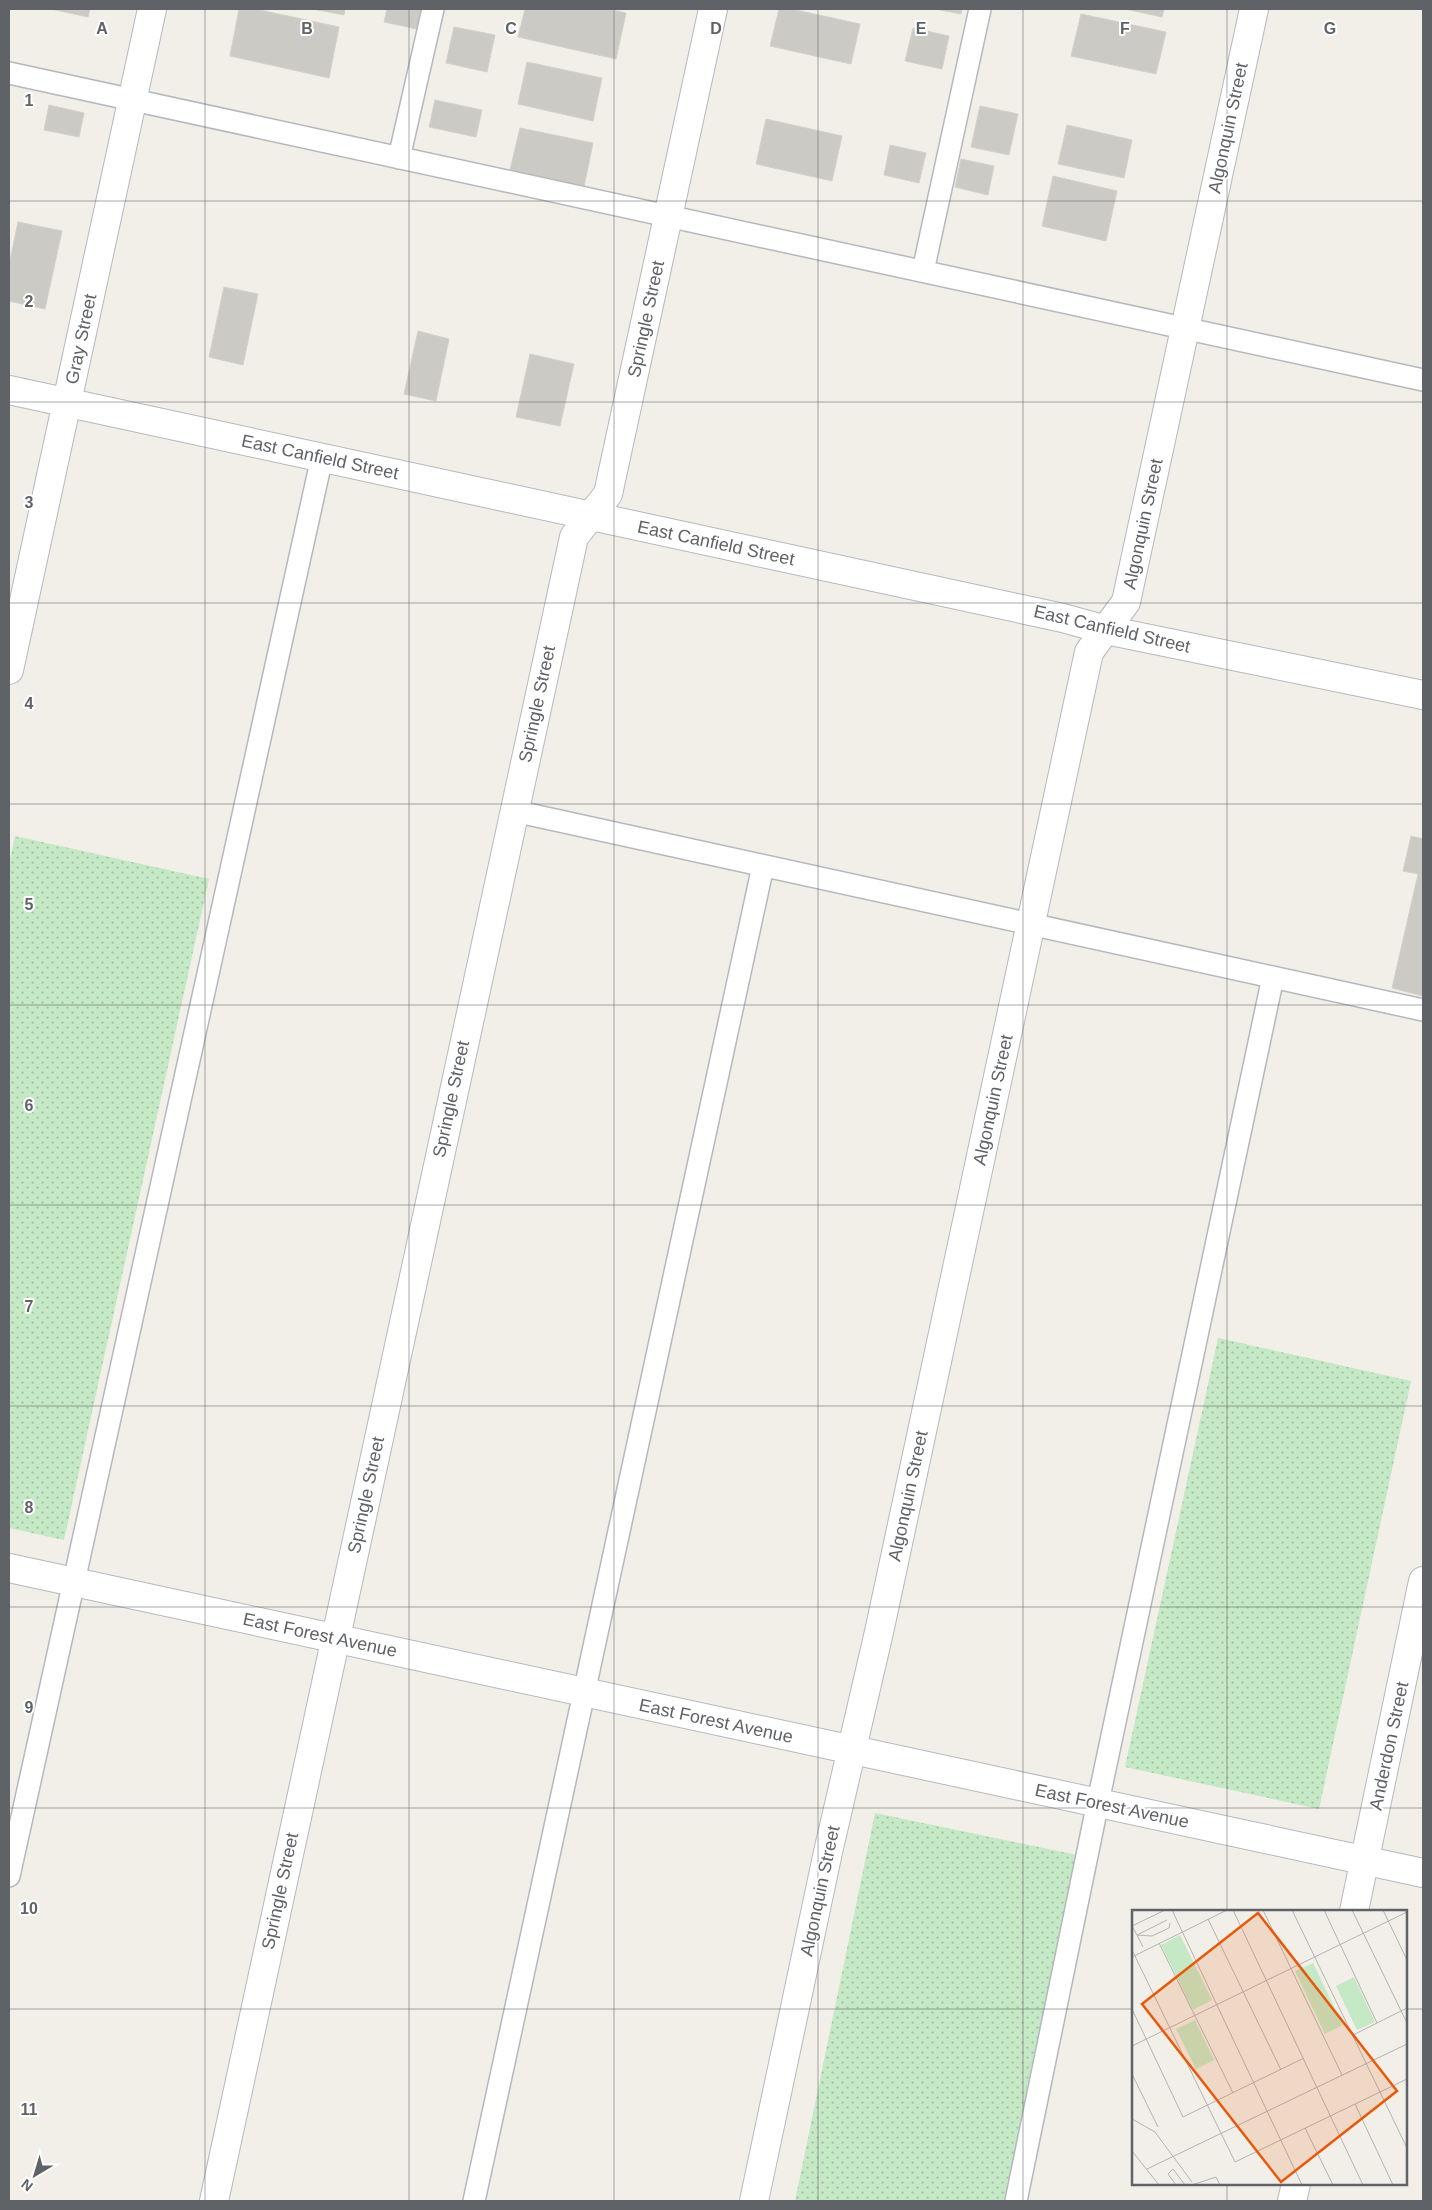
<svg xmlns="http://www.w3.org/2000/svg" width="1432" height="2210" font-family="Arial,sans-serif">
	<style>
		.grass { fill: url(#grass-dots) }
		.building { fill: #cccac5; stroke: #d6d1c6 }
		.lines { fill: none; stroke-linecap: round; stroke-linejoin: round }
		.service-casing { stroke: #b5b8bc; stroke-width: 24 }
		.minor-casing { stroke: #b5b8bc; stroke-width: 30 }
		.service { stroke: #fff; stroke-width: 21 }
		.minor { stroke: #fff; stroke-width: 28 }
		.grid { fill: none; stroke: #5f6368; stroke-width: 1; stroke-opacity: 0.55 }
		.labels { text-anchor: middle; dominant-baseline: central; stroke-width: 4; stroke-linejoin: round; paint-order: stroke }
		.street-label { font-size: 18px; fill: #5f6368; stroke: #fff }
		.inset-road { fill: none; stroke: #b3b3b1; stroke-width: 1 }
		.view { fill: #e8590c; fill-opacity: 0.15; stroke: #e8590c; stroke-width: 2.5 }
		.inset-edge { fill: none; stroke: #5f6368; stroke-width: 2.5 }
		.grid-label { font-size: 16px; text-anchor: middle; font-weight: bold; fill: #5f6368; stroke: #fff; stroke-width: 4; stroke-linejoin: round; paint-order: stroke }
	</style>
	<defs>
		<pattern id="grass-dots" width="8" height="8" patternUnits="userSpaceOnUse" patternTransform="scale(1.25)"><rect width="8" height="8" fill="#c5e8c5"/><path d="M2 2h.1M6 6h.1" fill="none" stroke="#a3c0a4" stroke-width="1.8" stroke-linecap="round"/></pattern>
	</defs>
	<rect width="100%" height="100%" fill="#f1efe8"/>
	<!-- grass -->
	<path class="grass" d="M15 836 209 879 64 1540 9 1528V865Z
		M1218 1338 1411 1381 1319 1809 1125 1767Z
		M875 1813 1077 1855 1006 2201H795Z"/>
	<!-- building -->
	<path class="building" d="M51 9H90L88 17Z
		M239 9H255L339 27 329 78 230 56Z
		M313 9H345L344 15Z
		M387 9H422L417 29 384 22Z
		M525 9H607L626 13 616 59 518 37Z
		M779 9H791L860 24 851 64 770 46Z
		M936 9H962L961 14Z
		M1125 9H1164L1162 17Z
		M1081 14 1166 32 1156 74 1071 56Z
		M454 27 495 35 487 72 446 63Z
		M913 28 949 36 942 69 905 61Z
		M527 62 602 78 593 121 518 104Z
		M435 100 482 110 476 137 429 127Z
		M49 105 84 113 79 137 44 130Z
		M980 106 1018 114 1009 155 971 147Z
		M766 119 842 136 832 181 756 164Z
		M1067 125 1132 140 1124 178 1058 164Z
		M520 128 593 143 584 187 510 170Z
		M890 145 926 153 919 183 884 175Z
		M961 159 994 166 988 195 955 187Z
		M1053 176 1117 191 1106 241 1042 226Z
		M18 222 62 231 45 309 9 301V265Z
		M224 287 258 294 243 365 209 357Z
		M418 331 449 339 436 401 404 394Z
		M530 354 574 364 560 426 516 417Z
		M1411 836 1423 839V996L1392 988 1418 874 1403 871Z"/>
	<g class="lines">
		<!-- service casing -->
		<g class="service-casing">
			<path id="service" d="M9 73 1423 380
				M399 158 433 9
				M923 271 980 9
				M514 811 1423 1010
				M9 1876 322 457
				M474 2201 763 866
				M1016 2201 1098 1802 1273 977"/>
		</g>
		<!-- minor casing -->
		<g class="minor-casing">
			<path id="minor" d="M9 390 1063 618 1106 630 1423 695
				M9 670 152 9
				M9 1568 1423 1873
				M1354 1911 1423 1581
				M214 2201 574 537 608 494 713 9
				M754 2201 828 1852 879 1632 1089 652 1126 602 1254 9
				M1292 2201 1296 2184"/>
		</g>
		<!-- service -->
		<use href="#service" class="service"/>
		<!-- minor -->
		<use href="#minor" class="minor"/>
	</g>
	<!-- grid -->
	<path class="grid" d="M205 9V2201M409 9V2201M614 9V2201M818 9V2201M1023 9V2201M1227 9V1911M9 201H1423M9 402H1423M9 603H1423M9 804H1423M9 1005H1423M9 1205H1423M9 1406H1423M9 1607H1423M9 1808H1423M9 2009H1133M1406 2009H1423M1227 2184V2201"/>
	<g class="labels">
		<!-- street labels -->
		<g class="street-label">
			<text transform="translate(1228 128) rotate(-78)">Algonquin Street</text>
			<text transform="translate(646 319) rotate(-78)">Springle Street</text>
			<text transform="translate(81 339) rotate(-78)">Gray Street</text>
			<text transform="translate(320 457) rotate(12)">East Canfield Street</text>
			<text transform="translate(1143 524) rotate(-78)">Algonquin Street</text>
			<text transform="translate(716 543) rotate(12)">East Canfield Street</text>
			<text transform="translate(1112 629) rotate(13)">East Canfield Street</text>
			<text transform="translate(537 704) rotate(-78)">Springle Street</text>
			<text transform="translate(451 1099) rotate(-78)">Springle Street</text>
			<text transform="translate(993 1100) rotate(-78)">Algonquin Street</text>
			<text transform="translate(366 1495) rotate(-78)">Springle Street</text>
			<text transform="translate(908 1496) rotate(-78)">Algonquin Street</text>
			<text transform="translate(320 1635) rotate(12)">East Forest Avenue</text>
			<text transform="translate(716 1721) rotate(12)">East Forest Avenue</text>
			<text transform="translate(1389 1746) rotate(-78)">Anderdon Street</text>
			<text transform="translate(1112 1806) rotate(12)">East Forest Avenue</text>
			<text transform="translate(280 1891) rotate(-78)">Springle Street</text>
			<text transform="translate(820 1891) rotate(-78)">Algonquin Street</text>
		</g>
	</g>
	<!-- overview -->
	<g transform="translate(1132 1910)">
		<rect width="275" height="275" fill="#f1efe8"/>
		<path d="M48 25 80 90 61 100 29 35ZM181 53 211 115 193 124 163 61ZM222 67 243 112 225 120 204 76ZM63 110 82 150 64 159 44 119Z" fill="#c5e8c5"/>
		<path class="inset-road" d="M40 0 170 275M101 0 231 275M131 0 210 165M160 0 275 238M192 0 245 113M220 0 275 113M251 0 275 50M76 9 149 160M0 16 5 25 35 10M0 16 33 0M27 33 101 183M11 37 5 25 20 26 37 18 38 13M0 40 103 252 275 169M0 47 95 0M0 99 51 207 172 148M221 125 275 98M0 136 275 2M0 164 26 217M223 194 261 275M0 209 23 222 60 272M173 218 201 275M0 241 27 275M15 259 275 134M44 275 36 264 41 259 53 275M60 275 84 267 88 275"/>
		<path class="view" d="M126 3 265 181 149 272 10 94Z"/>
		<rect width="275" height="275" class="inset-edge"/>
	</g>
	<g class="grid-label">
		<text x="102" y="34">A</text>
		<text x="307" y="34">B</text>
		<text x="511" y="34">C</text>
		<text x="716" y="34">D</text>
		<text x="921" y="34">E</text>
		<text x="1125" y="34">F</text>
		<text x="1330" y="34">G</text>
		<text x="29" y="106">1</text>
		<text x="29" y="307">2</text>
		<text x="29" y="508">3</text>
		<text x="29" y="709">4</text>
		<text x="29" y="910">5</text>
		<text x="29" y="1111">6</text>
		<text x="29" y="1312">7</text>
		<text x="29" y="1513">8</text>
		<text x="29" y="1713">9</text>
		<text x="29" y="1914">10</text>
		<text x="29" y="2115">11</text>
	</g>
	<!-- border -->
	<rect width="1432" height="2210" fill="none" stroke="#5f6368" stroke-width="20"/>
	<!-- north arrow -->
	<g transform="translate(35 2175) rotate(218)" stroke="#ffffff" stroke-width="4" paint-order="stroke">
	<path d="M0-4L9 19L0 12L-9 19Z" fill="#5f6368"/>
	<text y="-8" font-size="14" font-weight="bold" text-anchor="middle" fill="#5f6368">N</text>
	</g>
</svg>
